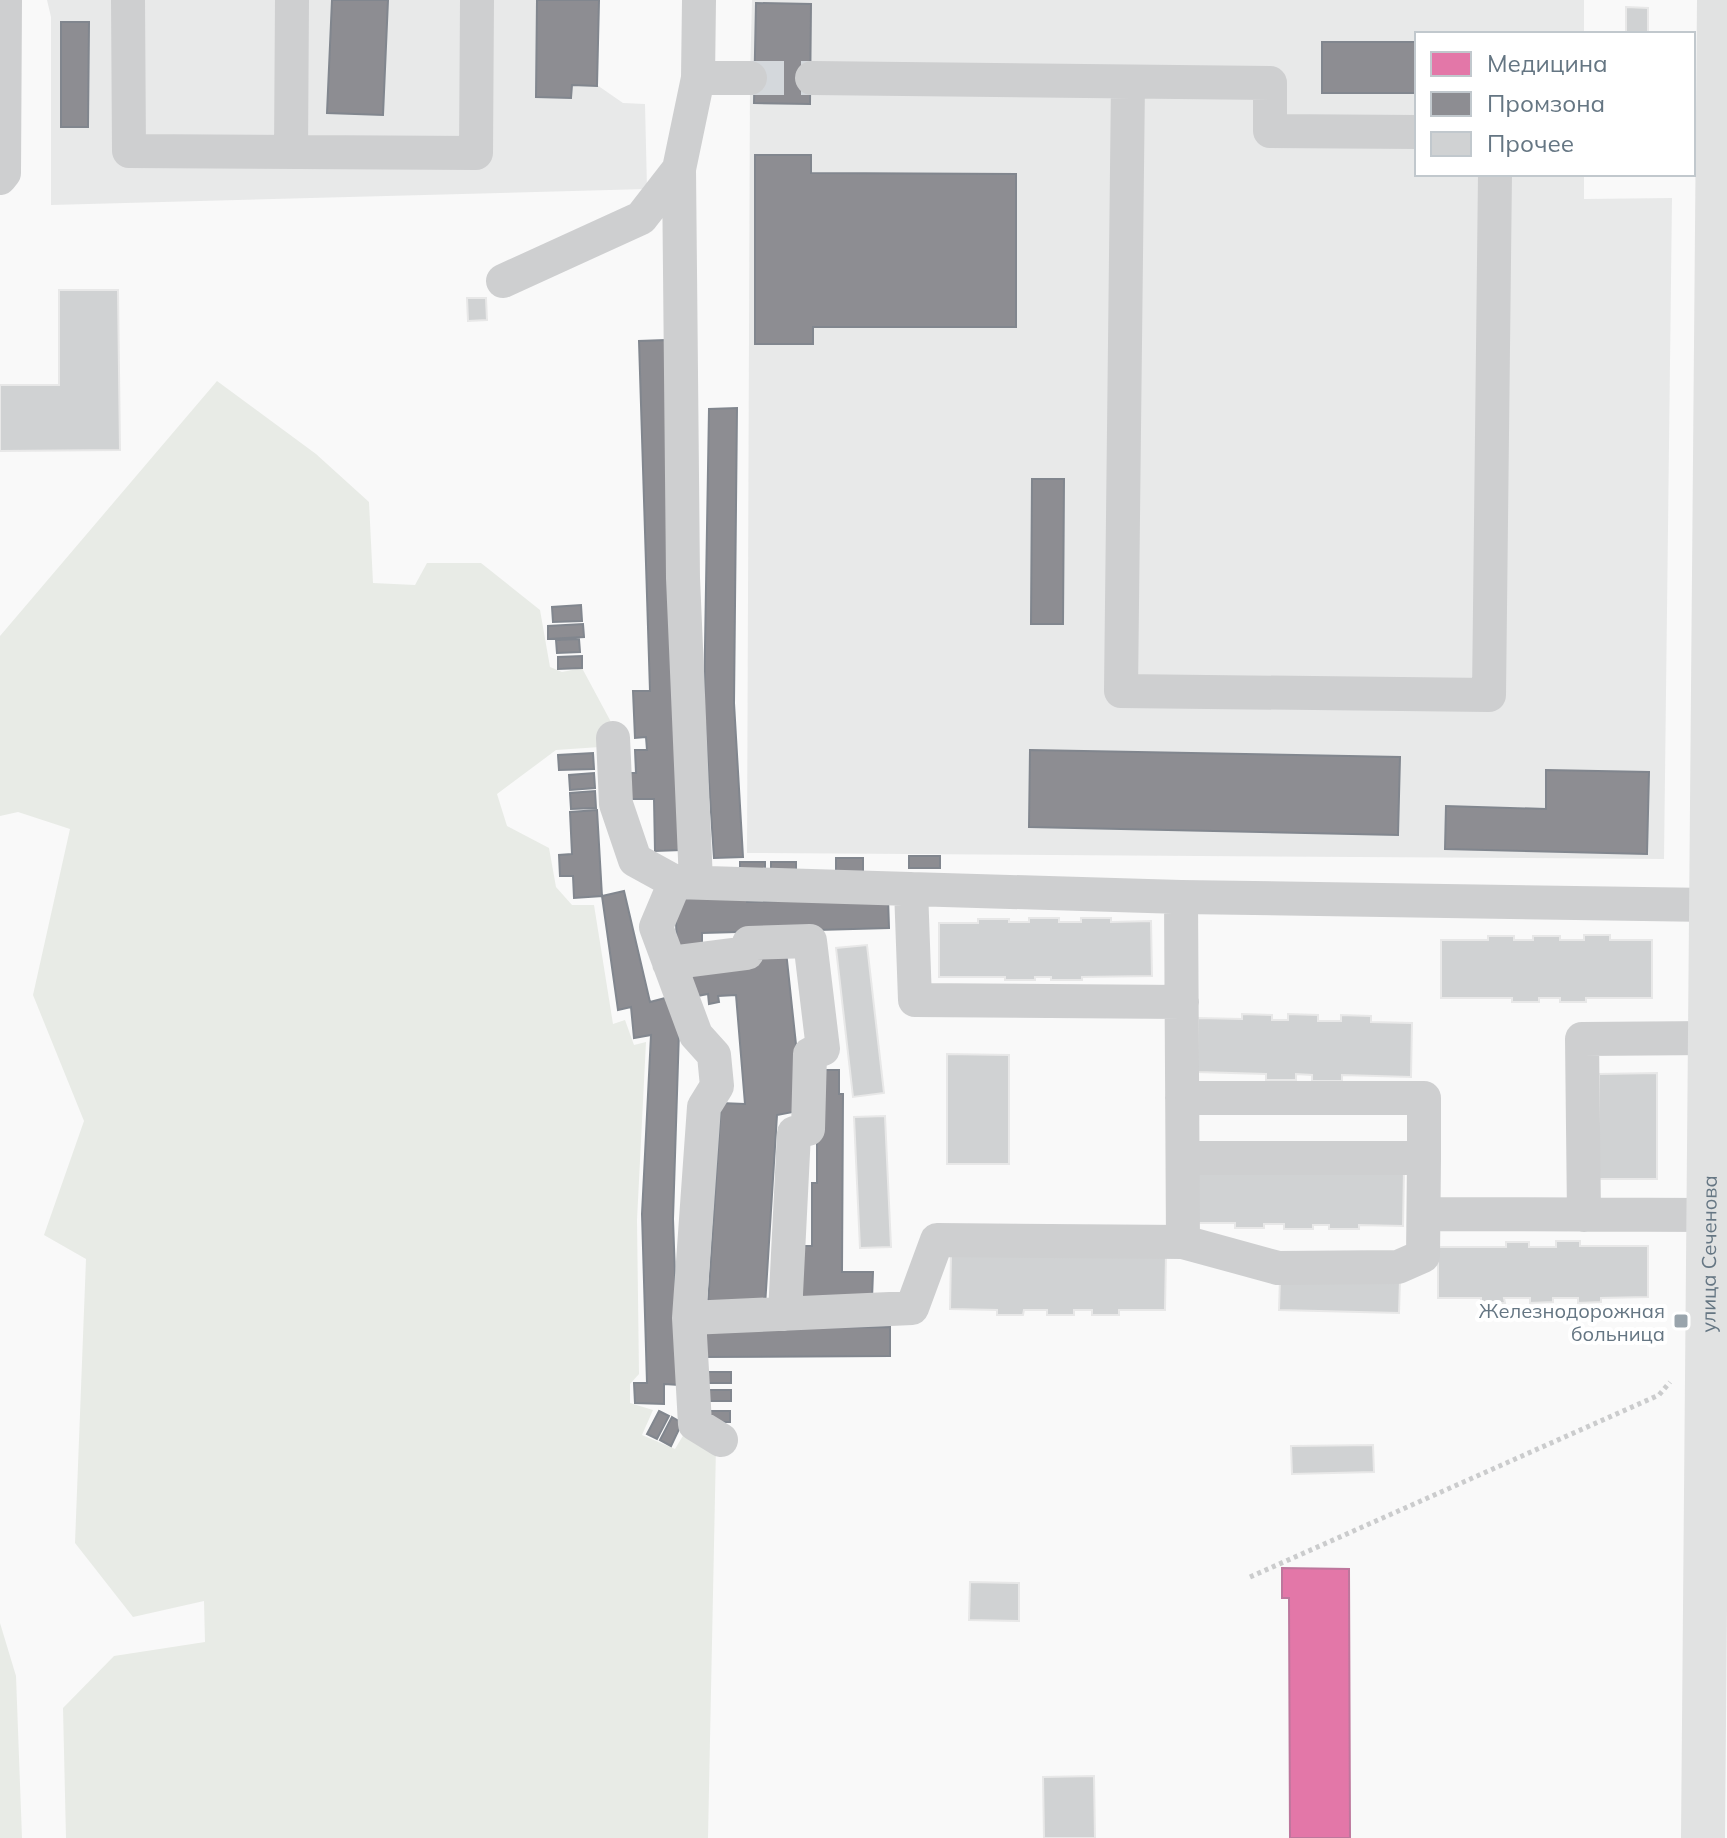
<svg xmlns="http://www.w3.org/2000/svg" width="1727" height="1838" viewBox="0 0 1727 1838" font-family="Mulish,sans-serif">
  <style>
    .built { fill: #e8e9e9 }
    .green { fill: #e8ebe6 }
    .health { fill: #e377a8; stroke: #bd779d; stroke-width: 2 }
    .industry { fill: #8d8d92; stroke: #81868e; stroke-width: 2 }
    .building { fill: #d0d2d3; stroke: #e8e8e8; stroke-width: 2 }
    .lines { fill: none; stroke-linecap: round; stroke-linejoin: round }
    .minor-tunnel { stroke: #d4d8dc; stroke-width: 34; stroke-dasharray: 34 17; stroke-linecap: butt }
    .path { stroke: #cbcccd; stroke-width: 5; stroke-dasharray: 4 4; stroke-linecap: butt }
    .minor { stroke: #cecfd0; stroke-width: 34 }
    .major { stroke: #e1e2e2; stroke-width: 44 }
    .poi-dot { fill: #99a4ac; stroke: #fff; stroke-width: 3 }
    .labels { text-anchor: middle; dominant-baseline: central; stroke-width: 8; stroke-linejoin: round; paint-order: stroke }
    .street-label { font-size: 20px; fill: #657683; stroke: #fff }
    .poi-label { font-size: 20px; fill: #657683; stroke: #fff; text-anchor: end }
  </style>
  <rect width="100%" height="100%" fill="#f9f9f9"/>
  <path class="built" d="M 47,0 L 599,0 L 597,85 L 623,103 L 645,104 L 647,189 L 51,205 L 51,17 Z
    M 752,0 L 1584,0 L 1584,34 L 1417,34 L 1417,174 L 1584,174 L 1584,199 L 1672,198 L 1664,859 L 747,853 L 750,78 Z"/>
  <path class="green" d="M 217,381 L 316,454 L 369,502 L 373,583 L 415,585 L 427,563 L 481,563 L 540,610 L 550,667 L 562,672 L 582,668 L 611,722 L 600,747 L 556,750 L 497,794 L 507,826 L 549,848 L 556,887 L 572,905 L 594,905 L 613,1024 L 625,1020 L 634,1045 L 646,1042 L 637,1220 L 639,1374 L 630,1384 L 630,1403 L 653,1410 L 642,1435 L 675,1449 L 687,1429 L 716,1447 L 708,1838 L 66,1838 L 63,1708 L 114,1656 L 205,1642 L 204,1601 L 133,1617 L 75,1543 L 86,1259 L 44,1235 L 84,1121 L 33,995 L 70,829 L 18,812 L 0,816 L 0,636 Z
    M 0,1623 L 16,1676 L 22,1838 L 0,1838 Z"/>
  <path class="health" d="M 1282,1568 L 1349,1569 L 1350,1838 L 1290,1838 L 1289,1598 L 1282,1598 Z"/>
  <path class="industry" d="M 332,0 L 388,0 L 383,115 L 327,113 Z
    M 537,0 L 599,0 L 597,86 L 572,85 L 571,98 L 536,97 Z
    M 756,3 L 811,4 L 810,104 L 754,103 Z
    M 61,22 L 89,22 L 88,127 L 61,127 Z
    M 1322,42 L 1417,42 L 1417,93 L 1322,93 Z
    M 755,155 L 811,155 L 811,173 L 1016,174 L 1016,327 L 813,327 L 813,344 L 755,344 Z
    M 665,340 L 681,850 L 655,851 L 654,799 L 628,799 L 627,773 L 636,773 L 635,750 L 647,750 L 646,737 L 635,738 L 633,691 L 650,691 L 639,341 Z
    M 737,408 L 734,703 L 743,857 L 714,858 L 704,706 L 709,409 Z
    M 1032,479 L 1064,479 L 1063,624 L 1031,624 Z
    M 581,605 L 582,621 L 553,622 L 552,607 Z
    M 583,624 L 584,637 L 548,639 L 548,626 Z
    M 579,639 L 580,652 L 557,653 L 556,640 Z
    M 582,656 L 582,668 L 558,669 L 558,657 Z
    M 1030,750 L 1400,757 L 1398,835 L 1029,827 Z
    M 593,753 L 594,769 L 559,770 L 558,755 Z
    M 1546,770 L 1649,772 L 1647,854 L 1445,849 L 1446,806 L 1546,809 Z
    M 594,773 L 595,788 L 570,790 L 569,775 Z
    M 595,791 L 596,808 L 571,809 L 570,793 Z
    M 597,810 L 602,896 L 574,898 L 573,876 L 560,876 L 559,855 L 572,854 L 570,812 Z
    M 909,856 L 940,856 L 940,868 L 909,868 Z
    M 836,858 L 863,858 L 863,875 L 836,876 Z
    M 740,862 L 765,862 L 765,873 L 740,873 Z
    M 771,862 L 796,862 L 796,874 L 771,874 Z
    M 624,891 L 650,1002 L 669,997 L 679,1031 L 673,1219 L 679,1385 L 664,1384 L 664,1404 L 635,1403 L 634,1383 L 647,1383 L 642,1214 L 651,1035 L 634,1038 L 631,1007 L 618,1010 L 602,896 Z
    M 747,896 L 747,902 L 888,898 L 889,928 L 702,933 L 702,946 L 677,947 L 675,897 Z
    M 786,951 L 803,1110 L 777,1115 L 765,1306 L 708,1304 L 721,1103 L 745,1104 L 736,995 L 718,996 L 719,1002 L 709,1004 L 708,994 L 692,997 L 689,973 Z
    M 817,1070 L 839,1070 L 839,1094 L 843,1094 L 842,1272 L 873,1272 L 872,1299 L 799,1298 L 799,1246 L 812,1246 L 812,1183 L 817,1183 Z
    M 890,1327 L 890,1356 L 699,1357 L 699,1328 Z
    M 706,1372 L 731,1372 L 731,1383 L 706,1383 Z
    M 706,1390 L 731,1390 L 731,1401 L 706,1401 Z
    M 659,1411 L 669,1416 L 657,1439 L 647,1434 Z
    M 705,1411 L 730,1411 L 730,1422 L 705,1422 Z
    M 672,1417 L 682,1423 L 671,1446 L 660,1440 Z"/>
  <path class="building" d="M 1626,7 L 1648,8 L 1648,34 L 1626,34 Z
    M 59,290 L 118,290 L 120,450 L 0,451 L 0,385 L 59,385 Z
    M 467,298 L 486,298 L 487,320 L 468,321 Z
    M 1029,918 L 1059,918 L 1059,922 L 1081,922 L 1081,918 L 1111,918 L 1111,922 L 1151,921 L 1152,976 L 1082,977 L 1082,980 L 1051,980 L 1051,977 L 1035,977 L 1035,980 L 1005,980 L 1005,977 L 939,977 L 939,923 L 978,923 L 978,919 L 1009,919 L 1009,922 L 1029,922 Z
    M 1584,935 L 1610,935 L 1610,940 L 1652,940 L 1652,998 L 1586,998 L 1586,1002 L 1560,1002 L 1560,998 L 1539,998 L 1539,1002 L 1512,1002 L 1512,998 L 1441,998 L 1441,940 L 1488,940 L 1488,936 L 1514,936 L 1514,940 L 1533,940 L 1533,936 L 1560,936 L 1560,940 L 1584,940 Z
    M 867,945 L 884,1093 L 853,1097 L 836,948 Z
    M 1242,1014 L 1272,1015 L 1272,1020 L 1288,1020 L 1288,1014 L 1318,1015 L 1318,1021 L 1341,1021 L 1341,1015 L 1371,1016 L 1371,1022 L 1412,1023 L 1411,1077 L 1342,1075 L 1342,1081 L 1312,1081 L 1312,1075 L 1296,1074 L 1296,1080 L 1266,1080 L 1266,1074 L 1197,1072 L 1198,1018 L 1242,1019 Z
    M 947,1054 L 1009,1055 L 1009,1164 L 947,1164 Z
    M 1657,1073 L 1657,1179 L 1599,1179 L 1599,1074 Z
    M 885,1116 L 891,1247 L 860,1248 L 854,1117 Z
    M 1192,1166 L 1404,1169 L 1403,1226 L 1359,1225 L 1359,1229 L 1329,1229 L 1329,1225 L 1313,1225 L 1313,1229 L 1284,1229 L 1284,1224 L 1264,1224 L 1264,1228 L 1235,1228 L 1235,1223 L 1191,1223 Z
    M 1556,1241 L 1580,1241 L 1580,1246 L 1648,1246 L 1648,1297 L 1601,1298 L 1601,1302 L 1578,1303 L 1578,1298 L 1553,1298 L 1553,1302 L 1530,1303 L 1530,1298 L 1504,1298 L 1505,1303 L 1481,1303 L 1481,1298 L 1438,1298 L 1438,1247 L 1506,1247 L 1506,1242 L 1529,1242 L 1529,1247 L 1556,1247 Z
    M 951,1253 L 1166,1254 L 1165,1310 L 1119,1310 L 1119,1315 L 1092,1315 L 1092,1310 L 1074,1310 L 1074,1315 L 1047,1315 L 1047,1310 L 1024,1310 L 1023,1315 L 997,1315 L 997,1310 L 950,1309 Z
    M 1280,1278 L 1400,1280 L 1399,1313 L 1279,1310 Z
    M 1373,1445 L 1374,1472 L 1292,1474 L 1291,1446 Z
    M 970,1582 L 1019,1583 L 1019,1621 L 969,1620 Z
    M 1094,1776 L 1095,1838 L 1044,1838 L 1043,1777 Z"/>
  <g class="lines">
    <path class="minor-tunnel" d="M 750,78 L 812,78"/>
    <path class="path" d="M 1250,1577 L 1659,1395 L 1670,1382"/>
    <path class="minor" d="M 128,0 L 129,151 L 476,153 L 477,0
      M 698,78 L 750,78
      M 812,78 L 1270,83 L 1270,131 L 1417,132
      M 1128,82 L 1121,691 L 1489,695 L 1495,174
      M 291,152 L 292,0
      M 0,178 L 4,173 L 5,0
      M 503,281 L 641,218 L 679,169
      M 613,738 L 616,804 L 635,860 L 675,882
      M 696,882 L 683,578 L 679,169 L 698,78 L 699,0
      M 911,889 L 915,1000 L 1182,1002
      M 1181,897 L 1183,1242
      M 669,963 L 747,953 L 749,943 L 810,941 L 823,1049 L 810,1054 L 808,1129 L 794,1133 L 785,1314
      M 1182,1098 L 1424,1098 L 1424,1158
      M 1183,1158 L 1424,1158 L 1423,1256 L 1398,1267 L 1278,1268 L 1183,1242 L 937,1240 L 912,1308 L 689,1318 L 704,1107 L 717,1086 L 714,1055 L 696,1035 L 656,927 L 675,882 L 1181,897 L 1711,905
      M 1424,1214 L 1708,1215
      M 1584,1215 L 1582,1039 L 1710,1038
      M 689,1318 L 695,1424 L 721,1440"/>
    <path class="major" id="s1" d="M 1703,1838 L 1719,0"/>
  </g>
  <rect class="poi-dot" x="1673" y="1313" width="16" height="16" rx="4"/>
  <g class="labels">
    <g class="street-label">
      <text stroke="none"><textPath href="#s1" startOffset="584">улица Сеченова</textPath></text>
    </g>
    <g class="poi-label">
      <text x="1665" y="1310">Железнодорожная<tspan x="1665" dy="23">больница</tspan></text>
    </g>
  </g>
  <rect x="1415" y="32" width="280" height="144" fill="#ffffff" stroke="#c1c8cd" stroke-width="2"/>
  <rect x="1431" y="52" width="40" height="24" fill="#e377a8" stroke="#c1c8cd" stroke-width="2"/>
  <text x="1487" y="72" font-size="24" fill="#657683">Медицина</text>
  <rect x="1431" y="92" width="40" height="24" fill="#8d8d92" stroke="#c1c8cd" stroke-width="2"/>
  <text x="1487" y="112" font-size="24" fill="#657683">Промзона</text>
  <rect x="1431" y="132" width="40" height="24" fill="#d0d2d3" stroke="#c1c8cd" stroke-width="2"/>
  <text x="1487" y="152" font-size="24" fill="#657683">Прочее</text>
</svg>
